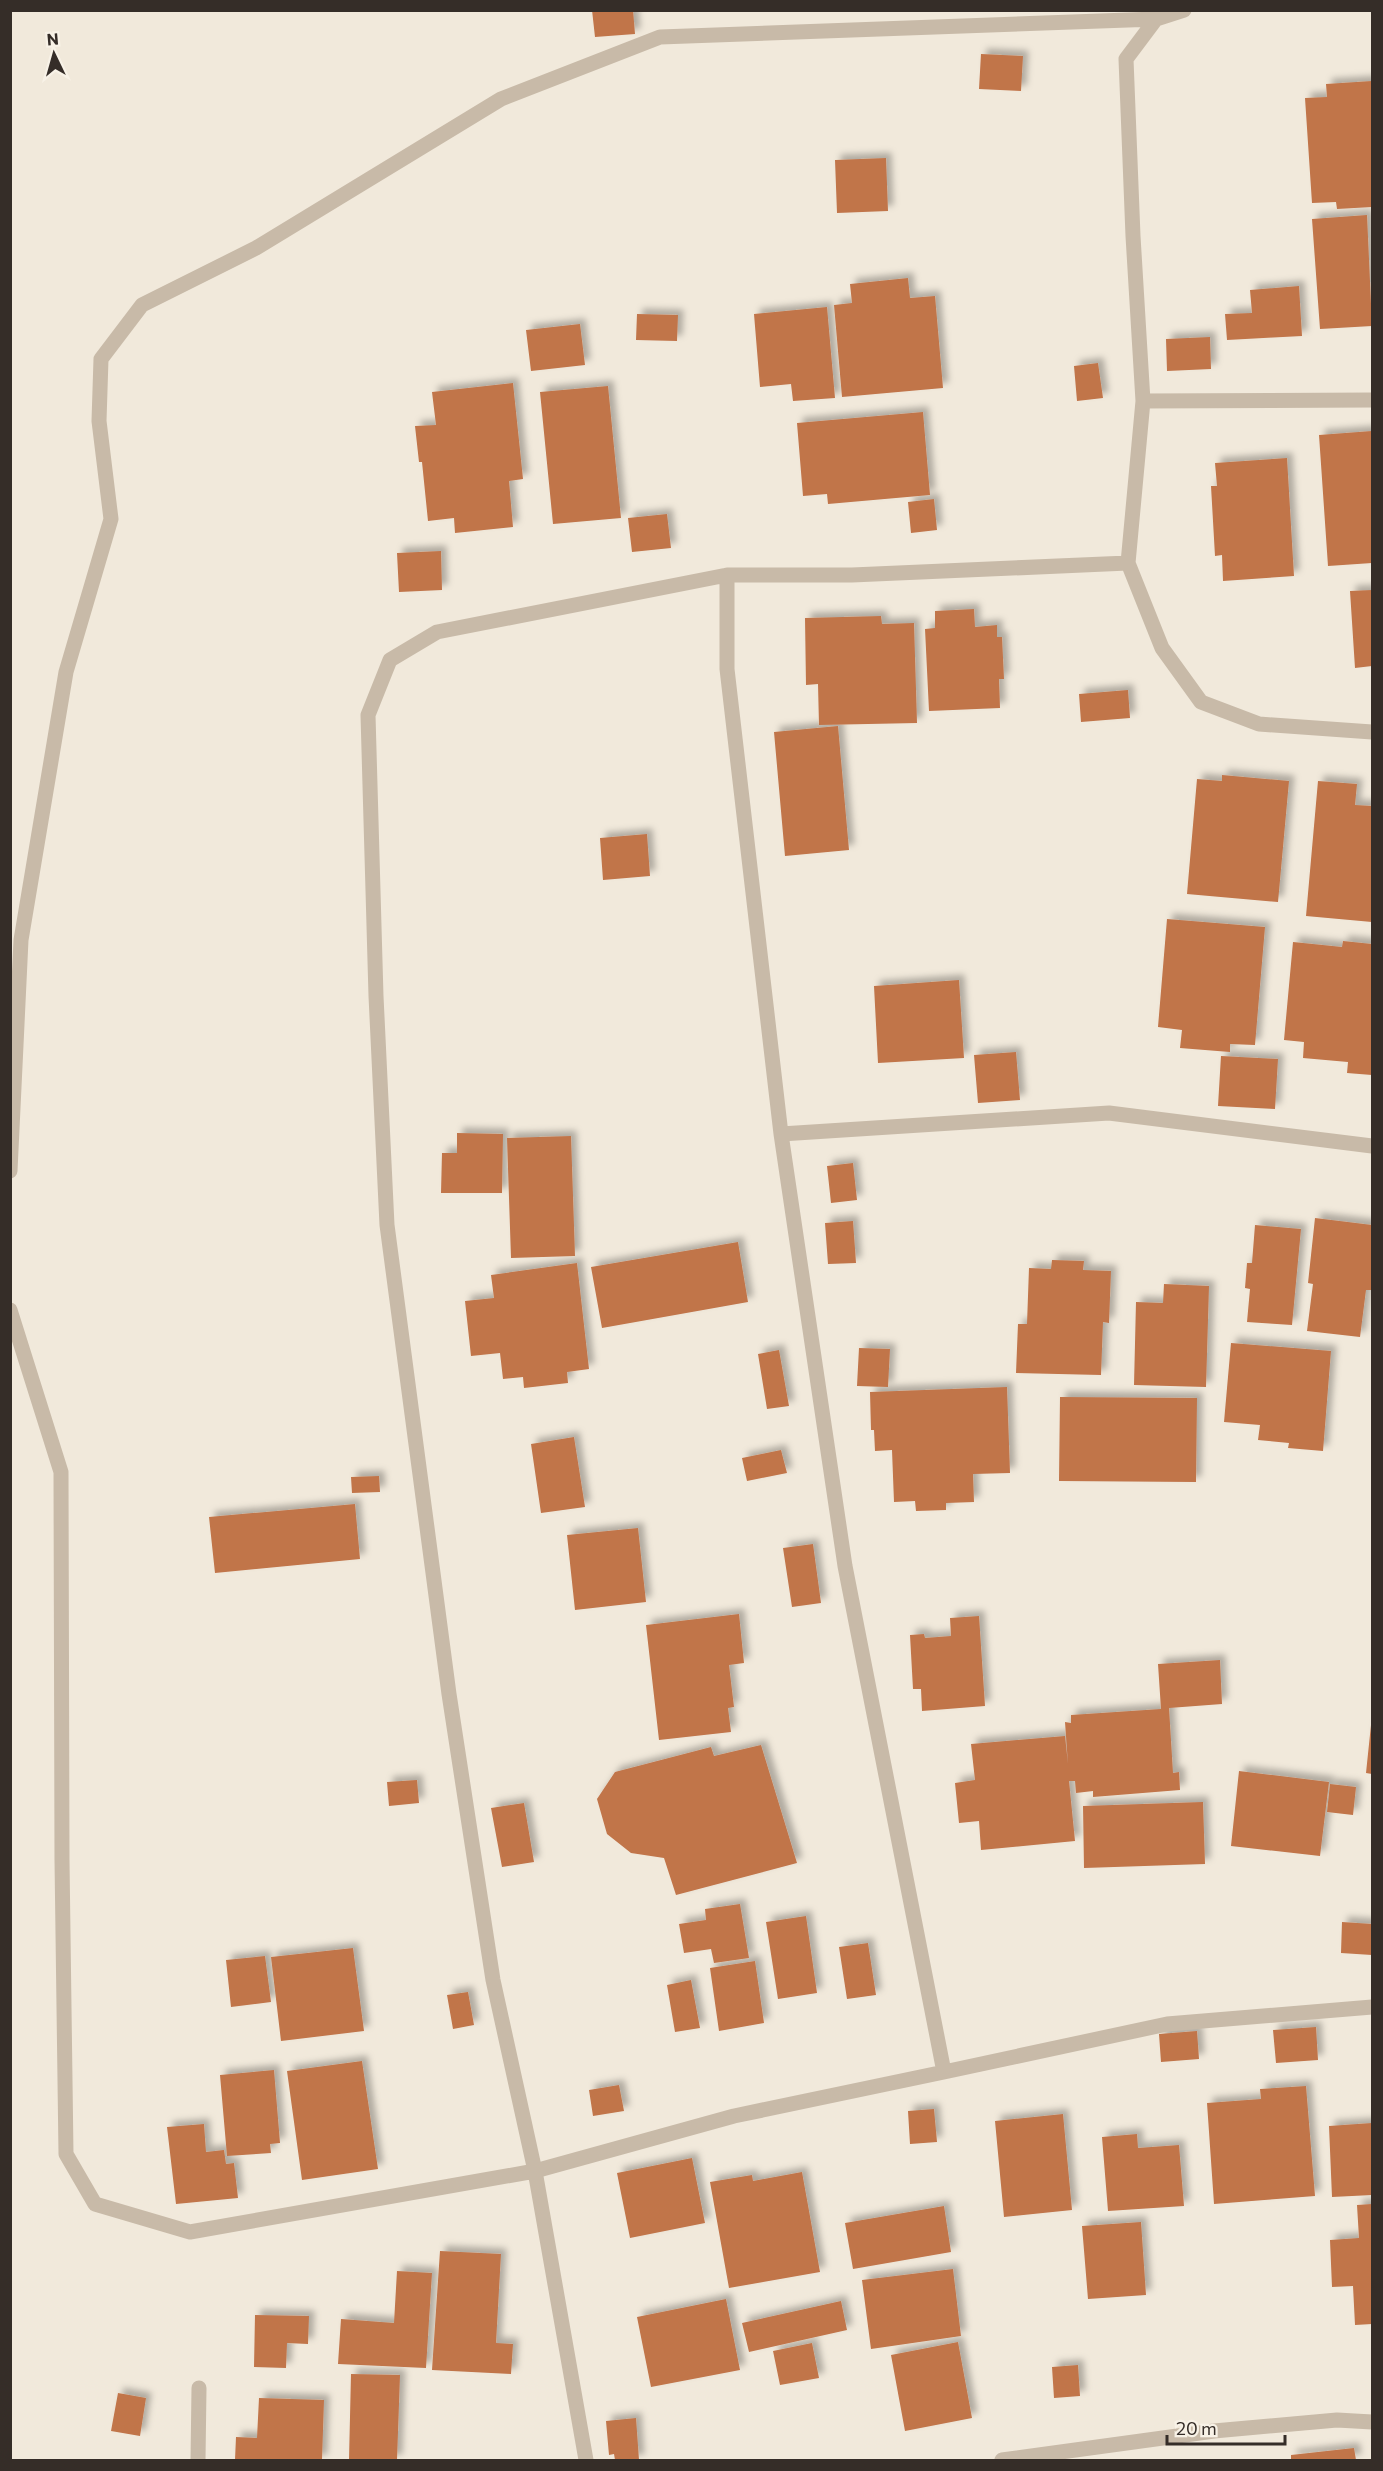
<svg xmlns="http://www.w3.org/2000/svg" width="1383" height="2471" viewBox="0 0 1383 2471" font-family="Commissioner,sans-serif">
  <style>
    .building { fill: #c17449; filter: url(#shadow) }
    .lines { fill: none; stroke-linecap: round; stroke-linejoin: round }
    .minor { stroke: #c8baa8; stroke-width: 15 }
  </style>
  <defs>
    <filter id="shadow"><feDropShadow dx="5.5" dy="-5.5" stdDeviation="3" flood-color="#0004"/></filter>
  </defs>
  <rect width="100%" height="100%" fill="#f1e9db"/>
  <path class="building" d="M 592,10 L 633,10 L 635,34 L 595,37 Z
    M 981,54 L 1023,56 L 1021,91 L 979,89 Z
    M 1372,81 L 1372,207 L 1337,209 L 1336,202 L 1312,203 L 1305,98 L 1327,97 L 1326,84 Z
    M 886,158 L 888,211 L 837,213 L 835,160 Z
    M 1367,215 L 1372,326 L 1320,329 L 1312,219 Z
    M 908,278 L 910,298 L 935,296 L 943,388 L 842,397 L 834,305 L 852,303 L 850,284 Z
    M 1299,286 L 1302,336 L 1227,340 L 1225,314 L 1252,313 L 1250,290 Z
    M 827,307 L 835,398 L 793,401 L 791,384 L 760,387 L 754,314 Z
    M 637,314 L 678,315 L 677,341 L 636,340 Z
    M 580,324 L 585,365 L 531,371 L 526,330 Z
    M 1210,337 L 1211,369 L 1167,371 L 1166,339 Z
    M 1098,363 L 1103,398 L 1077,401 L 1074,366 Z
    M 513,383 L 523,479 L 509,481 L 513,527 L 455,533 L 454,518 L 428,521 L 422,462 L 419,462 L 415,426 L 436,425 L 432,392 Z
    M 608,386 L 621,518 L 553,524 L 540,392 Z
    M 923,412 L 930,495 L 828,504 L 827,494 L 803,496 L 797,423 Z
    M 1372,431 L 1372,563 L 1328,566 L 1319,435 Z
    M 1287,458 L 1294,576 L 1223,581 L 1222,555 L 1215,556 L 1211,486 L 1217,486 L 1215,463 Z
    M 934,499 L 937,530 L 911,533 L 908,502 Z
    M 667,514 L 671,548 L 632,552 L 628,518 Z
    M 441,551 L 442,590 L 399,592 L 397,553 Z
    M 1372,590 L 1372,666 L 1355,668 L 1350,591 Z
    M 974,609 L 975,627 L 997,625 L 997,637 L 1002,637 L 1004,679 L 999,679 L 1000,708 L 929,711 L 925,629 L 935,628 L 935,611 Z
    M 881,616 L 882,624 L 914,623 L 917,723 L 819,725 L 818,684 L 806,685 L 805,618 Z
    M 1128,690 L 1130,718 L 1081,722 L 1079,694 Z
    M 838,726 L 849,850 L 785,856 L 774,732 Z
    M 1222,775 L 1289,781 L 1278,902 L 1187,894 L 1197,779 L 1222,781 Z
    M 1318,781 L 1357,784 L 1355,805 L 1372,806 L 1372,922 L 1306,916 Z
    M 647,834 L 650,876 L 603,880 L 600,838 Z
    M 1167,919 L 1265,927 L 1255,1045 L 1230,1044 L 1230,1052 L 1180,1048 L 1182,1030 L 1158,1027 Z
    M 1343,941 L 1372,944 L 1372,1075 L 1347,1073 L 1348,1062 L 1303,1058 L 1304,1042 L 1284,1040 L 1293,942 L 1342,947 Z
    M 959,980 L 964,1058 L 878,1063 L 874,986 Z
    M 1016,1052 L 1020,1100 L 978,1103 L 974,1055 Z
    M 1221,1056 L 1278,1059 L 1275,1109 L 1218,1106 Z
    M 457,1133 L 503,1134 L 502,1193 L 441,1193 L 442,1153 L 457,1153 Z
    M 571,1136 L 575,1256 L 511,1258 L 507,1138 Z
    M 853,1163 L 857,1200 L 831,1203 L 827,1166 Z
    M 1315,1218 L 1372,1225 L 1372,1290 L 1366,1290 L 1360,1337 L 1307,1331 L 1313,1284 L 1308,1283 Z
    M 853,1221 L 856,1263 L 828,1264 L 825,1223 Z
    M 1255,1225 L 1301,1229 L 1292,1325 L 1247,1322 L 1250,1289 L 1245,1288 L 1247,1263 L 1252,1263 Z
    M 738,1242 L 748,1302 L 602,1328 L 591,1267 Z
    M 1052,1260 L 1084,1261 L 1083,1270 L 1111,1271 L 1109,1323 L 1103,1322 L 1101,1375 L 1016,1373 L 1018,1324 L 1027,1324 L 1029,1268 L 1051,1269 Z
    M 577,1263 L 589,1369 L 567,1372 L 568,1383 L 524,1388 L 523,1377 L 503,1379 L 500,1353 L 471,1356 L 465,1301 L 494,1298 L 491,1275 Z
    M 1164,1284 L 1209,1286 L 1206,1387 L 1134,1385 L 1136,1302 L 1163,1303 Z
    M 1231,1343 L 1331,1351 L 1323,1451 L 1288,1448 L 1289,1443 L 1258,1440 L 1260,1425 L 1224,1422 Z
    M 859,1348 L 890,1349 L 888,1387 L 857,1386 Z
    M 779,1350 L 789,1406 L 767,1409 L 758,1354 Z
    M 1007,1387 L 1010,1473 L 973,1474 L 974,1502 L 946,1503 L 946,1510 L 916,1511 L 915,1501 L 894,1502 L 892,1450 L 875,1451 L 874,1430 L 871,1430 L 870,1392 Z
    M 1060,1397 L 1197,1398 L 1196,1482 L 1059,1481 Z
    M 574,1437 L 585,1507 L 541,1513 L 531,1444 Z
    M 781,1450 L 787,1473 L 747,1481 L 742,1458 Z
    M 379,1476 L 380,1492 L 352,1493 L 351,1477 Z
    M 355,1504 L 360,1559 L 215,1573 L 209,1517 Z
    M 638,1528 L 646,1602 L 575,1610 L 567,1535 Z
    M 813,1544 L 821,1603 L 792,1607 L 783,1548 Z
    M 739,1614 L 744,1663 L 729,1665 L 734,1707 L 728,1708 L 731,1732 L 659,1740 L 646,1625 Z
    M 979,1616 L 985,1706 L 922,1711 L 921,1689 L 913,1689 L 910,1635 L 924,1634 L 925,1638 L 951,1636 L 950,1618 Z
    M 1220,1660 L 1222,1704 L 1169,1708 L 1173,1773 L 1179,1772 L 1180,1790 L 1093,1797 L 1093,1791 L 1076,1793 L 1075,1781 L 1069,1781 L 1075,1841 L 981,1850 L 979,1821 L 959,1823 L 955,1783 L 975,1780 L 971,1744 L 1065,1736 L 1068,1764 L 1065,1722 L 1071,1723 L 1071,1715 L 1161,1709 L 1158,1664 Z
    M 1371,1725 L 1372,1725 L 1372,1774 L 1366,1773 Z
    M 761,1745 L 797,1863 L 676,1895 L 664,1858 L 631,1853 L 607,1834 L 597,1799 L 615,1772 L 711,1747 L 714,1756 Z
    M 1239,1771 L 1329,1782 L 1320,1856 L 1231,1846 Z
    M 417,1780 L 419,1803 L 389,1806 L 387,1782 Z
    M 1330,1784 L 1356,1787 L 1353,1815 L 1327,1812 Z
    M 1203,1802 L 1205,1864 L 1084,1868 L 1083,1806 Z
    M 524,1803 L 534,1862 L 502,1867 L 491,1808 Z
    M 740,1904 L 749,1958 L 714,1963 L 711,1949 L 684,1953 L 679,1924 L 706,1920 L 705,1909 Z
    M 806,1916 L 817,1993 L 778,1999 L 766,1922 Z
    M 1342,1922 L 1372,1924 L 1372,1955 L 1341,1953 Z
    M 868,1943 L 876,1995 L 847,1999 L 839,1947 Z
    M 353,1948 L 364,2031 L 281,2041 L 271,1957 Z
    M 265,1956 L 271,2002 L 231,2007 L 226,1960 Z
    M 755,1961 L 764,2023 L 719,2031 L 710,1968 Z
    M 691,1980 L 700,2028 L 675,2032 L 667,1985 Z
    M 468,1992 L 474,2025 L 453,2029 L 447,1995 Z
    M 1316,2027 L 1318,2060 L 1276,2063 L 1273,2030 Z
    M 1197,2031 L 1199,2059 L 1161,2062 L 1159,2034 Z
    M 362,2061 L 378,2169 L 302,2180 L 287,2071 Z
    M 274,2070 L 280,2143 L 270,2144 L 271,2153 L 227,2156 L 220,2075 Z
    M 619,2085 L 624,2111 L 593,2116 L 589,2090 Z
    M 1306,2086 L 1315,2196 L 1214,2204 L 1207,2103 L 1261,2099 L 1260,2089 Z
    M 934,2109 L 937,2142 L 910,2144 L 908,2111 Z
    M 1063,2114 L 1072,2210 L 1004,2217 L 995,2121 Z
    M 1372,2123 L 1372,2195 L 1332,2197 L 1329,2126 Z
    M 204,2124 L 206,2152 L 224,2150 L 226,2164 L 234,2163 L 238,2198 L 176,2204 L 167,2127 Z
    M 1137,2134 L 1138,2148 L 1179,2145 L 1184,2206 L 1108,2211 L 1102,2137 Z
    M 692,2158 L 705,2223 L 630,2238 L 617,2173 Z
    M 802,2172 L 820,2272 L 729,2288 L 710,2182 L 752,2175 L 753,2181 Z
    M 1372,2204 L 1372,2324 L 1355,2325 L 1353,2286 L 1332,2287 L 1330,2240 L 1359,2238 L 1357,2205 Z
    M 944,2206 L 951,2252 L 853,2269 L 845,2223 Z
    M 1141,2222 L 1146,2295 L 1088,2299 L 1082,2226 Z
    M 440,2251 L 501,2254 L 496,2343 L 513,2344 L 511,2374 L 432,2370 Z
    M 953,2269 L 961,2336 L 871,2349 L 862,2280 Z
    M 397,2271 L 432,2273 L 426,2368 L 338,2364 L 341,2319 L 394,2323 Z
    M 726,2299 L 740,2370 L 651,2387 L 637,2317 Z
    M 841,2301 L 847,2330 L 749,2352 L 742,2323 Z
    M 255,2315 L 309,2316 L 308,2344 L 287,2343 L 286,2368 L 254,2367 Z
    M 958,2342 L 972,2418 L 905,2431 L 891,2355 Z
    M 812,2343 L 819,2378 L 780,2385 L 773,2351 Z
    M 1078,2365 L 1080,2396 L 1054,2398 L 1052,2367 Z
    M 351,2374 L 400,2375 L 397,2460 L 349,2460 Z
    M 118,2393 L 146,2398 L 140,2436 L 111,2431 Z
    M 259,2398 L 324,2400 L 322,2460 L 235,2460 L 236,2437 L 257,2438 Z
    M 636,2418 L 639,2460 L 615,2460 L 614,2454 L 609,2455 L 606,2421 Z
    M 1354,2448 L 1356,2460 L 1291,2460 L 1291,2455 Z"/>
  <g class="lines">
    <path class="minor" d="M 1184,10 L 1156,19 L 1126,59 L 1133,236 L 1143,401 L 1128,563 L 1162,648 L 1201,702 L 1259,724 L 1372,732
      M 1143,401 L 1372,400
      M 1128,563 L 852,575 L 727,575 L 727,669 L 781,1134 L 845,1566 L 944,2072 L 1167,2024 L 1372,2007
      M 781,1134 L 1109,1113 L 1372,1146
      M 10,1171 L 21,940 L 66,672 L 111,519 L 99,421 L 101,359 L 142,305 L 256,248 L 501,99 L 660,37 L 1156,19
      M 10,1310 L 61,1472 L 62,1860 L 66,2154 L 95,2204 L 190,2232 L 535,2171 L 734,2116 L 944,2072
      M 198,2460 L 199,2388
      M 586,2460 L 535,2171 L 493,1980 L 449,1694 L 387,1225 L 376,996 L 368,715 L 390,660 L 437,632 L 727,575
      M 1002,2460 L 1214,2431 L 1337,2420 L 1372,2422"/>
  </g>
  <rect width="1383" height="2471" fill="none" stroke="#352d28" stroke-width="24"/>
  <g transform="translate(54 54) rotate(355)" stroke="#f8f2e7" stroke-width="4.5" paint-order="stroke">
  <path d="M0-4.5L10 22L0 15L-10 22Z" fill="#352d28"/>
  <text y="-9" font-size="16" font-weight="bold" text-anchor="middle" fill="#352d28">N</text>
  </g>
  <path d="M1167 2435v9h118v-9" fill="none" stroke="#352d28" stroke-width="3"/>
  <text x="1176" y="2435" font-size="18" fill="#352d28" stroke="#f8f2e7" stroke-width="4.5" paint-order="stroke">20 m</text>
</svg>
